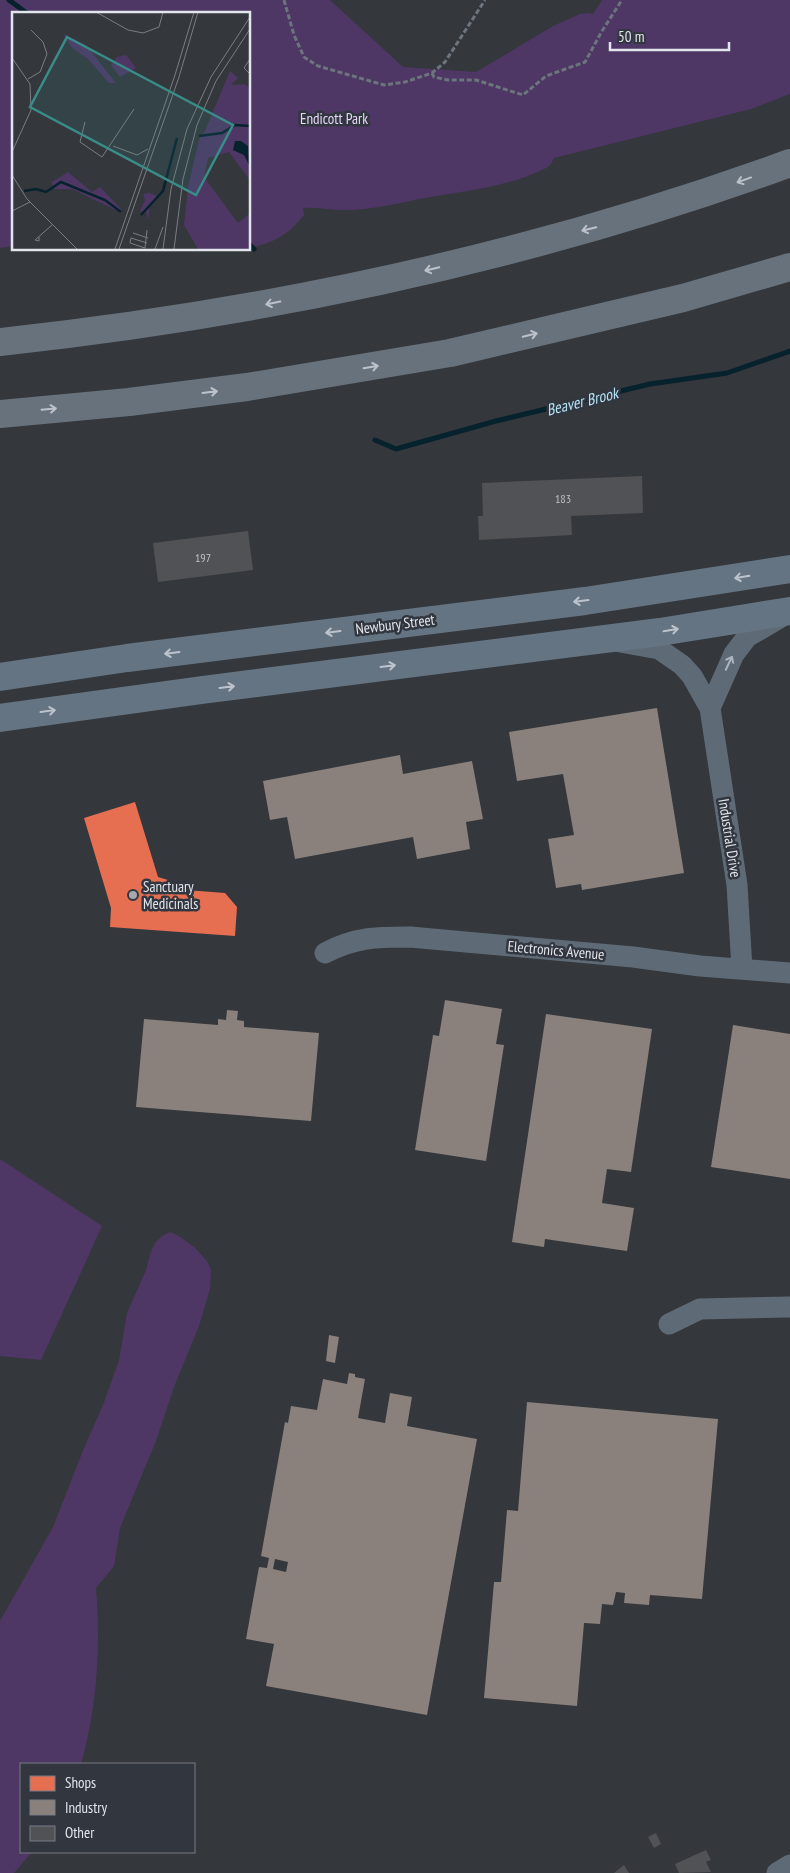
<svg xmlns="http://www.w3.org/2000/svg" width="790" height="1873" viewBox="0 0 790 1873" font-family="'PT Sans Narrow',sans-serif">
  <style>
    .green { fill: #4e3765 }
    .shops { fill: #e76f51 }
    .industry { fill: #8a817c; fill-rule: evenodd }
    .lines { fill: none; stroke-linecap: round; stroke-linejoin: round }
    .stream { stroke: #05222d; stroke-width: 5 }
    .building { fill: #515256 }
    .path { stroke: #6c757d; stroke-width: 3; stroke-dasharray: 5 2.5; stroke-linecap: butt }
    .minor { stroke: #5e6b77; stroke-width: 21 }
    .major { stroke: #657482; stroke-width: 28 }
    .highway { stroke: #67727c; stroke-width: 28 }
    .oneway { stroke: #bdc2ca }
    .oneway2 { stroke: #bcc3cc }
    .oneway3 { stroke: #adb4bd }
    .poi-dot { fill: #a5a8ae; stroke: #31363f; stroke-width: 2 }
    .labels { text-anchor: middle; dominant-baseline: central; stroke-width: 5; stroke-linejoin: round; paint-order: stroke }
    .number-label { font-size: 12px; fill: #bec0c6 }
    .park-label { font-size: 15px; fill: #e7d5fc; stroke: #31363f }
    .street-label { font-size: 15px; fill: #e2e5eb; stroke: #31363f }
    .poi-label { font-size: 15px; fill: #e2e5eb; stroke: #31363f; text-anchor: start }
    .water-label { font-size: 16px; font-style: italic; fill: #b3e3f5; stroke: #31363f }
    .inset-river { fill: none; stroke: #05222d; stroke-width: 2.5 }
    .inset-road { fill: none; stroke: #7a7d82; stroke-width: 1 }
    .view { fill: #398c87; fill-opacity: 0.15; stroke: #398c87; stroke-width: 2.5 }
    .inset-edge { fill: none; stroke: #e2e5eb; stroke-width: 2.5 }
  </style>
  <rect width="100%" height="100%" fill="#34373c"/>
  <path class="green" d="M 0,0 L 330,0 L 403,67 L 476,72 L 553,26 L 580,14 L 589,13 L 593,14 L 602,0 L 790,0 L 790,94 L 751,109 L 554,158 C 552,163 549,167 544,169 C 508,187 464,191 425,198 C 398,203 369,211 341,210 C 328,210 316,207 303,208 L 304,215 C 288,235 274,243 249,248 L 249,14 L 14,14 L 14,246 L 0,248 Z
    M 0,1159 L 102,1226 L 41,1360 L 0,1356 Z
    M 170,1232 L 179,1236 L 194,1247 L 207,1261 L 211,1270 L 210,1289 L 199,1326 L 174,1387 L 156,1441 L 120,1528 L 114,1566 L 96,1588 C 101,1646 97,1708 81,1764 L 21,1764 L 21,1852 L 32,1852 L 14,1873 L 0,1873 L 0,1621 L 53,1527 L 84,1448 L 103,1405 L 119,1360 L 127,1313 L 146,1270 L 151,1251 L 155,1243 L 162,1236 Z"/>
  <path class="shops" d="M 135,802 L 158,877 L 168,880 L 173,889 L 225,893 L 237,907 L 235,936 L 110,927 L 111,908 L 84,818 Z"/>
  <path class="industry" d="M 657,708 L 684,873 L 582,890 L 581,884 L 556,888 L 548,839 L 574,835 L 563,774 L 517,781 L 509,732 Z
    M 400,755 L 403,774 L 472,761 L 483,819 L 466,822 L 470,849 L 417,859 L 413,837 L 295,859 L 287,817 L 270,820 L 263,781 Z
    M 445,1000 L 502,1009 L 496,1044 L 504,1045 L 486,1161 L 415,1150 L 433,1035 L 439,1036 Z
    M 227,1010 L 238,1011 L 237,1020 L 244,1021 L 244,1027 L 319,1033 L 311,1121 L 136,1107 L 144,1019 L 218,1025 L 218,1019 L 226,1020 Z
    M 546,1014 L 652,1029 L 631,1172 L 607,1169 L 602,1203 L 634,1208 L 627,1251 L 545,1239 L 544,1247 L 512,1242 Z
    M 733,1025 L 790,1034 L 790,1179 L 711,1167 Z
    M 329,1335 L 339,1337 L 335,1363 L 326,1361 Z
    M 349,1373 L 355,1374 L 355,1377 L 365,1379 L 358,1418 L 385,1423 L 390,1393 L 412,1397 L 407,1426 L 477,1439 L 427,1715 L 266,1686 L 274,1644 L 246,1639 L 259,1567 L 267,1568 L 269,1558 L 261,1556 L 285,1422 L 288,1423 L 291,1406 L 317,1410 L 323,1379 L 347,1384 ZM 275,1559 L 288,1562 L 286,1572 L 273,1569 Z
    M 527,1402 L 718,1419 L 702,1599 L 650,1595 L 649,1605 L 624,1603 L 625,1593 L 616,1592 L 613,1605 L 602,1604 L 600,1624 L 584,1623 L 577,1706 L 484,1698 L 494,1582 L 501,1582 L 507,1510 L 518,1511 Z"/>
  <g class="lines">
    <path class="stream" d="M 9,0 L 28,14
      M 249,244 L 254,249
      M 375,440 L 396,449 L 496,421 L 650,384 L 727,373 L 790,351"/>
  </g>
  <path class="building" d="M 642,476 L 643,513 L 571,516 L 572,535 L 479,540 L 478,516 L 483,516 L 482,483 Z
    M 248,531 L 253,570 L 158,582 L 153,543 Z
    M 656,1833 L 661,1844 L 654,1848 L 648,1837 Z
    M 706,1850 L 711,1860 L 706,1862 L 711,1872 L 679,1873 L 675,1864 Z
    M 624,1865 L 629,1873 L 614,1873 Z"/>
  <g class="lines">
    <path class="path" d="M 284,0 L 294,35 L 304,57 L 318,66 L 384,85 L 405,82 L 432,73 L 445,62 L 485,0
      M 432,73 L 434,77 L 448,80 L 476,80 L 523,95 L 546,76 L 585,62 L 602,31 L 622,0"/>
    <path class="minor" d="M 620,642 L 659,649 L 682,665 L 692,676 L 710,708 L 737,885 L 742,969
      M 710,708 L 734,654 L 747,637 L 783,616
      M 325,953 C 355,937 377,937 410,937 L 633,957 L 700,966 L 790,973
      M 669,1324 L 700,1309 L 790,1307
      M 777,1873 L 790,1865"/>
    <path class="major" d="M 0,677 L 127,658 L 585,601 L 790,569
      M 0,718 L 202,690 L 660,632 L 790,611"/>
    <path class="highway" d="M 0,342 C 269,313 535,256 790,163
      M 0,414 L 129,402 L 247,387 L 450,353 L 683,298 L 790,267"/>
  </g>
  <defs><path id="oneway-shaft" d="M-6 0H5M1.5-3L5.5 0L1.5 3" fill="none" stroke-width="1.6" stroke-linecap="round" stroke-linejoin="round" transform="scale(1.25)"/></defs>
  <g class="oneway">
    <use href="#oneway-shaft" transform="translate(744 180) rotate(160)"/>
    <use href="#oneway-shaft" transform="translate(589 229) rotate(166)"/>
    <use href="#oneway-shaft" transform="translate(432 269) rotate(166)"/>
    <use href="#oneway-shaft" transform="translate(273 303) rotate(169)"/>
    <use href="#oneway-shaft" transform="translate(530 335) rotate(-13)"/>
    <use href="#oneway-shaft" transform="translate(371 367) rotate(-9)"/>
    <use href="#oneway-shaft" transform="translate(210 392) rotate(-7)"/>
    <use href="#oneway-shaft" transform="translate(49 409) rotate(-5)"/>
  </g>
  <g class="oneway2">
    <use href="#oneway-shaft" transform="translate(742 577) rotate(171)"/>
    <use href="#oneway-shaft" transform="translate(581 601) rotate(173)"/>
    <use href="#oneway-shaft" transform="translate(671 630) rotate(-9)"/>
    <use href="#oneway-shaft" transform="translate(333 632) rotate(173)"/>
    <use href="#oneway-shaft" transform="translate(172 653) rotate(173)"/>
    <use href="#oneway-shaft" transform="translate(388 666) rotate(-7)"/>
    <use href="#oneway-shaft" transform="translate(227 687) rotate(-7)"/>
    <use href="#oneway-shaft" transform="translate(48 711) rotate(-8)"/>
  </g>
  <use class="oneway3" href="#oneway-shaft" transform="translate(729 663) rotate(-65)"/>
  <circle class="poi-dot" cx="133" cy="895" r="5"/>
  <g class="labels">
    <g class="number-label">
      <text x="563" y="498">183</text>
      <text x="203" y="557">197</text>
    </g>
    <g class="park-label">
      <text x="334" y="118">Endicott Park</text>
    </g>
    <g class="street-label">
      <text transform="translate(395 624) rotate(-7)">Newbury Street</text>
      <text transform="translate(730 838) rotate(81)">Industrial Drive</text>
      <text transform="translate(556 950) rotate(5)">Electronics Avenue</text>
    </g>
    <g class="poi-label">
      <text x="143" y="886">Sanctuary<tspan x="143" dy="17">Medicinals</tspan></text>
    </g>
    <g class="water-label">
      <text transform="translate(582 401) rotate(-14)">Beaver Brook</text>
    </g>
  </g>
  <g transform="translate(12 12)">
    <rect width="238" height="238" fill="#34373c"/>
    <path d="M 51,22 L 74,33 L 104,71 L 97,71 L 76,47 L 60,36 ZM 114,43 L 124,56 L 108,65 L 99,53 L 105,45 ZM 218,59 L 226,66 L 219,73 L 232,72 L 237,75 L 237,167 L 217,140 L 196,146 L 192,165 L 226,211 L 237,202 L 237,237 L 186,237 L 172,213 L 176,175 L 188,124 L 192,121 ZM 56,160 L 80,180 L 88,175 L 109,197 L 110,201 L 60,177 L 41,177 L 40,170 ZM 137,181 L 145,184 L 137,195 L 137,208 L 134,199 L 128,199 L 133,188 L 131,182 Z" fill="#4e3765"/>
    <path d="M 223,129 L 229,129 L 236,134 L 237,153 L 232,143 L 221,138 Z" fill="#05222d"/>
    <path class="inset-river" d="M 187,124 L 210,121 L 223,113 L 238,114M 12,179 L 24,177 L 34,180 L 49,170 L 93,188 L 109,200M 129,203 L 151,179 L 165,126"/>
    <path class="inset-road" d="M 84,0 L 116,18 L 131,21 L 147,15 L 151,0M 0,46 L 18,72 L 19,98 L 0,140M 238,47 L 232,56 L 238,62M 16,67 L 28,60 L 35,42 L 31,30 L 19,18M 73,110 L 68,130 L 90,145 L 122,97M 101,134 L 125,143 L 136,137M 0,163 L 15,187 L 65,237M 0,199 L 18,190M 121,221 L 136,226M 27,225 L 27,229 L 23,228 L 40,213M 119,226 L 118,231 L 133,236 L 135,218M 119,226 L 135,231M 103,237 L 163,63 L 182,0M 107,237 L 167,65 L 186,0M 143,237 L 151,215M 151,237 L 159,177 L 175,117 L 199,65 L 238,5M 162,237 L 171,167 L 185,113 L 204,69 L 238,17"/>
    <path class="view" d="M 55,25 L 221,113 L 184,183 L 18,95 Z"/>
    <rect width="238" height="238" class="inset-edge"/>
  </g>
  <rect x="20" y="1763" width="175" height="90" fill="#31363f" stroke="#787c84"/>
  <rect x="30" y="1776" width="25" height="15" fill="#e76f51" stroke="#787c84"/>
  <text x="65" y="1788" font-size="15" fill="#e2e5eb">Shops</text>
  <rect x="30" y="1800" width="25" height="15" fill="#8a817c" stroke="#787c84"/>
  <text x="65" y="1813" font-size="15" fill="#e2e5eb">Industry</text>
  <rect x="30" y="1826" width="25" height="15" fill="#515256" stroke="#787c84"/>
  <text x="65" y="1838" font-size="15" fill="#e2e5eb">Other</text>
  <path d="M610 42v8h119v-8" fill="none" stroke="#e2e5eb" stroke-width="2.5"/>
  <text x="618" y="42" font-size="15" fill="#e2e5eb" stroke="#31363f" stroke-width="4" paint-order="stroke">50 m</text>
</svg>
